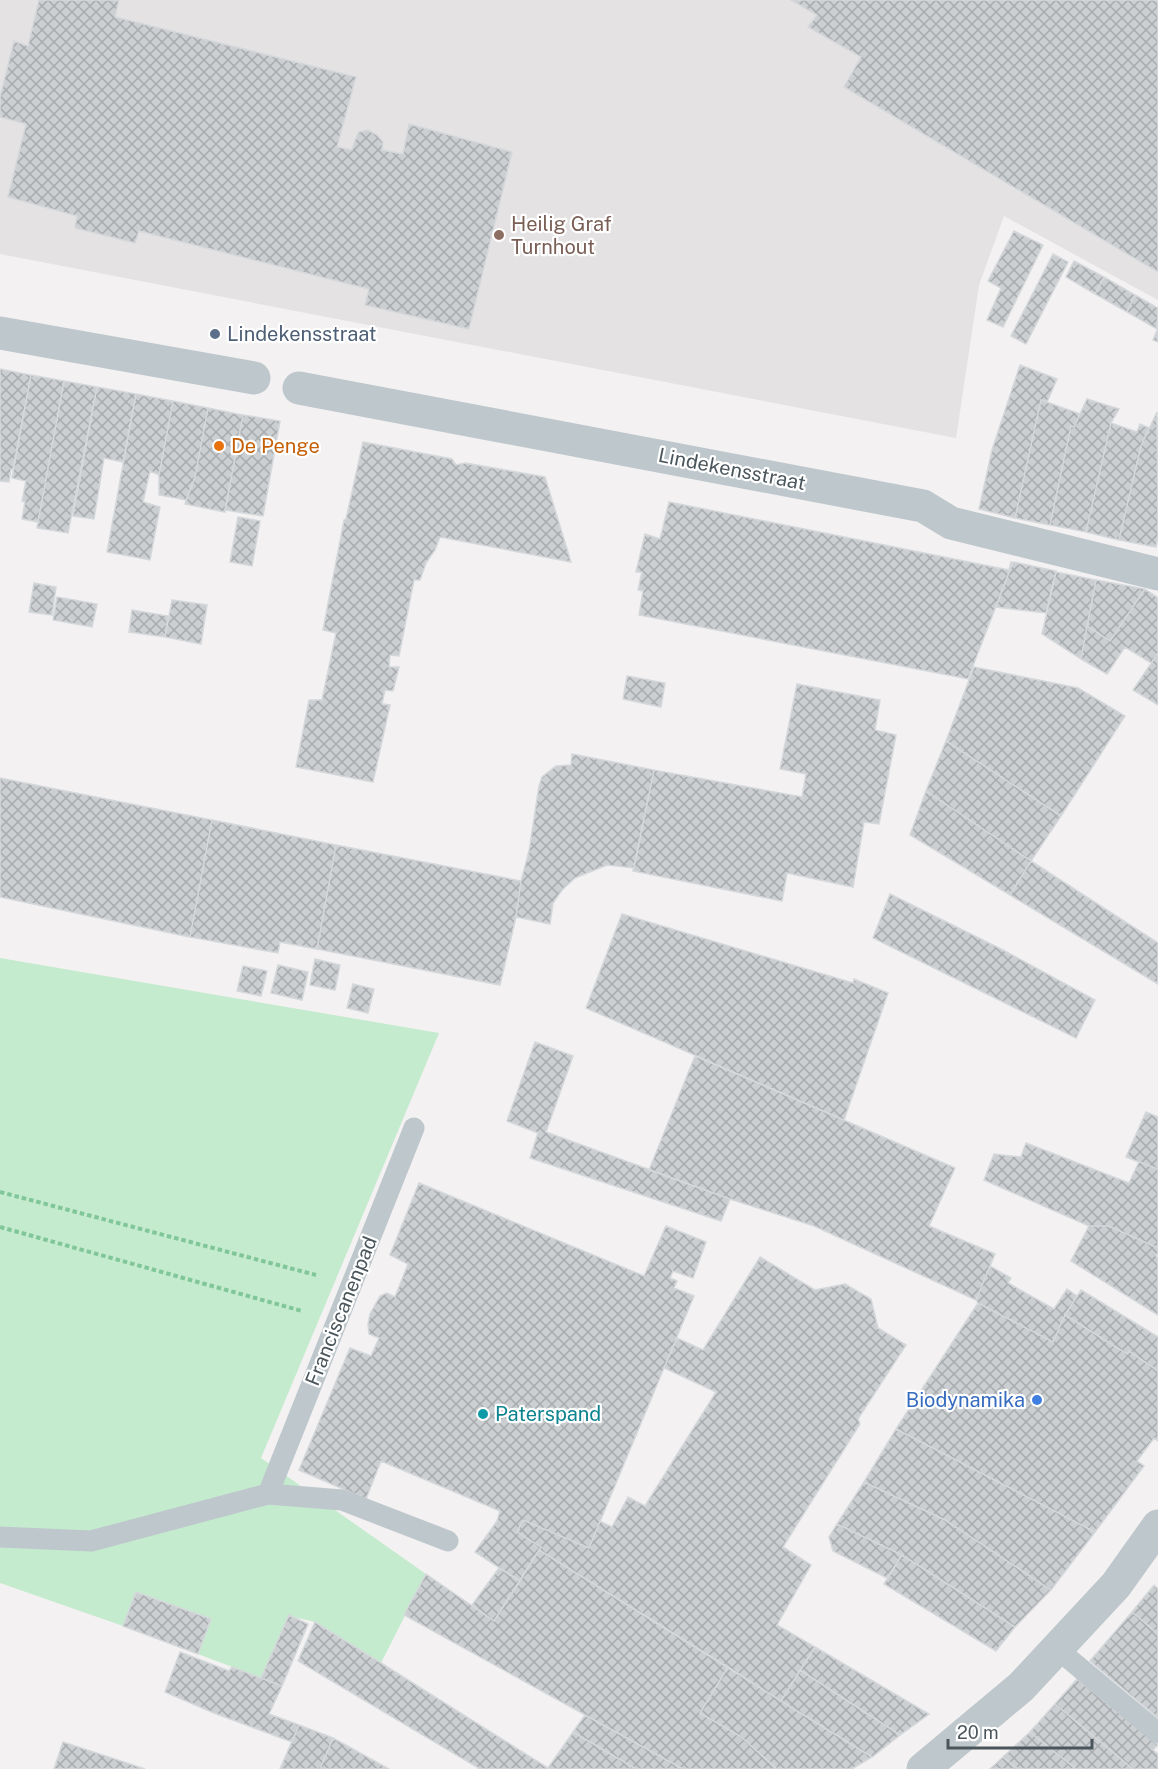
<svg xmlns="http://www.w3.org/2000/svg" width="1158" height="1769" viewBox="0 0 1158 1769" font-family="'Public Sans',sans-serif">
  <style>
    .education { fill: #e4e2e2 }
    .garden { fill: #c4ebce }
    .building { fill: url(#building-cross-hatch); stroke: #d5d8db; stroke-width: 1.5 }
    .lines { fill: none; stroke-linecap: round; stroke-linejoin: round }
    .path { stroke: #80c699; stroke-width: 4; stroke-dasharray: 4.5 3; stroke-linecap: butt }
    .service { stroke: #bec7cc; stroke-width: 21 }
    .minor { stroke: #bec7cc; stroke-width: 33 }
    .tertiary { stroke: #bec7cc; stroke-width: 33 }
    .education-dot { fill: #8d6e63; stroke: #fff; stroke-width: 2 }
    .service-dot { fill: #5c6f8a; stroke: #fff; stroke-width: 2 }
    .food-dot { fill: #e8710a; stroke: #fff; stroke-width: 2 }
    .shop-dot { fill: #3f7fe0; stroke: #fff; stroke-width: 2 }
    .culture-dot { fill: #0f9aa8; stroke: #fff; stroke-width: 2 }
    .labels { text-anchor: middle; dominant-baseline: central; stroke-width: 4.5; stroke-linejoin: round; paint-order: stroke }
    .education-label { font-size: 20px; fill: #785e54; stroke: #fff; text-anchor: start }
    .service-label { font-size: 20px; fill: #4e5e75; stroke: #fff; text-anchor: start }
    .food-label { font-size: 20px; fill: #c56008; stroke: #fff; text-anchor: start }
    .street-label { font-size: 20px; fill: #4a565c; stroke: #fff }
    .shop-label { font-size: 20px; fill: #366cbe; stroke: #fff; text-anchor: end }
    .culture-label { font-size: 20px; fill: #0d838f; stroke: #fff; text-anchor: start }
  </style>
  <defs>
    <pattern id="building-cross-hatch" width="8" height="8" patternUnits="userSpaceOnUse" patternTransform="scale(1.5)"><rect width="8" height="8" fill="#cbcfd2"/><path d="M0 0l8 8M0 8l8-8" fill="none" stroke="#a7abae"/></pattern>
  </defs>
  <rect width="100%" height="100%" fill="#f3f1f1"/>
  <path class="education" d="M 0,0 L 1158,0 L 1158,300 L 1004,216 L 979,285 L 956,438 L 0,254 Z"/>
  <path class="garden" d="M 0,958 L 439,1033 L 261,1458 L 426,1574 L 381,1663 L 315,1622 L 290,1616 L 261,1678 L 198,1654 L 211,1619 L 136,1592 L 123,1626 L 0,1583 Z"/>
  <path class="building" d="M 39,0 L 119,0 L 115,17 L 356,77 L 337,147 L 352,150 L 355,140 L 359,132 L 368,130 L 377,135 L 383,142 L 382,150 L 403,154 L 409,124 L 512,152 L 469,329 L 365,305 L 369,289 L 139,231 L 135,243 L 75,228 L 77,216 L 8,197 L 26,124 L 0,117 L 0,97 L 14,41 L 28,46 Z
    M 791,0 L 1158,0 L 1158,272 L 844,87 L 861,57 L 808,27 L 817,15 Z
    M 1014,231 L 1043,245 L 1003,327 L 987,320 L 1001,288 L 988,281 Z
    M 1053,254 L 1068,262 L 1026,344 L 1011,336 Z
    M 1074,261 L 1104,277 L 1095,294 L 1066,277 Z
    M 1104,277 L 1135,295 L 1127,312 L 1095,294 Z
    M 1135,295 L 1158,308 L 1157,329 L 1127,312 Z
    M 1158,328 L 1158,342 L 1153,340 Z
    M 1020,365 L 1057,379 L 1047,402 L 1041,400 L 1015,518 L 979,509 L 992,450 Z
    M 0,369 L 31,375 L 13,469 L 11,469 L 9,482 L 0,481 Z
    M 31,375 L 64,381 L 38,522 L 22,519 L 25,502 L 22,501 L 26,481 L 12,478 Z
    M 64,381 L 97,387 L 68,533 L 37,528 Z
    M 97,387 L 136,394 L 123,462 L 104,458 L 94,519 L 73,516 Z
    M 136,394 L 173,401 L 159,475 L 150,471 L 143,502 L 160,507 L 150,560 L 107,552 Z
    M 1087,399 L 1119,409 L 1111,423 L 1086,532 L 1050,525 L 1071,426 L 1074,427 Z
    M 1041,400 L 1080,414 L 1074,427 L 1071,426 L 1050,525 L 1015,518 Z
    M 173,401 L 208,408 L 195,477 L 186,500 L 159,495 L 159,475 Z
    M 208,408 L 243,415 L 225,512 L 185,504 L 195,477 Z
    M 1157,412 L 1158,536 L 1156,547 L 1119,540 L 1141,446 Z
    M 243,415 L 280,421 L 263,516 L 225,510 Z
    M 1111,423 L 1137,432 L 1140,424 L 1149,428 L 1141,446 L 1119,540 L 1086,532 Z
    M 363,442 L 452,459 L 456,465 L 465,463 L 545,477 L 571,562 L 440,537 L 435,550 L 426,563 L 420,580 L 414,580 L 399,656 L 390,655 L 389,667 L 399,667 L 393,691 L 385,690 L 382,704 L 390,705 L 373,782 L 296,767 L 309,700 L 322,700 L 336,633 L 323,630 L 344,520 L 346,519 Z
    M 669,502 L 1009,570 L 1011,562 L 1013,562 L 968,679 L 639,615 L 643,591 L 638,590 L 642,572 L 636,572 L 645,534 L 660,539 Z
    M 238,517 L 260,521 L 252,566 L 230,562 Z
    M 1013,562 L 1056,571 L 1046,613 L 996,607 Z
    M 1056,572 L 1096,580 L 1081,659 L 1042,634 Z
    M 1096,580 L 1145,589 L 1110,641 L 1087,626 Z
    M 34,583 L 56,587 L 52,615 L 29,612 Z
    M 1145,589 L 1158,598 L 1158,653 L 1151,663 L 1125,647 L 1107,674 L 1081,659 L 1087,626 L 1110,641 Z
    M 57,597 L 97,604 L 92,627 L 53,620 Z
    M 172,600 L 207,605 L 201,644 L 165,637 Z
    M 132,610 L 168,616 L 165,637 L 129,632 Z
    M 1158,653 L 1158,705 L 1133,690 Z
    M 974,667 L 1078,688 L 1125,716 L 1061,816 L 946,741 Z
    M 627,676 L 665,683 L 661,707 L 623,699 Z
    M 797,684 L 880,700 L 875,730 L 896,735 L 879,824 L 864,822 L 853,887 L 787,873 L 782,901 L 633,871 L 654,770 L 802,797 L 806,774 L 780,769 Z
    M 946,741 L 1061,816 L 1031,861 L 926,791 Z
    M 572,754 L 654,770 L 634,868 L 607,865 L 575,878 L 562,890 L 553,903 L 550,924 L 516,917 L 521,881 L 529,851 L 539,786 L 542,777 L 556,766 L 571,765 Z
    M 0,778 L 212,820 L 190,937 L 0,897 Z
    M 926,791 L 1031,861 L 1010,895 L 910,835 Z
    M 212,820 L 336,845 L 317,949 L 280,942 L 278,953 L 190,937 Z
    M 336,845 L 521,881 L 516,917 L 500,985 L 317,949 Z
    M 1031,861 L 1158,943 L 1158,984 L 1010,895 Z
    M 890,894 L 1003,950 L 1095,1000 L 1076,1038 L 873,938 Z
    M 622,914 L 853,983 L 854,979 L 888,993 L 844,1120 L 586,1008 Z
    M 315,959 L 340,965 L 335,990 L 310,985 Z
    M 278,965 L 308,972 L 302,1000 L 271,993 Z
    M 243,966 L 267,971 L 261,996 L 237,991 Z
    M 353,984 L 374,989 L 368,1013 L 347,1008 Z
    M 535,1042 L 573,1056 L 546,1132 L 730,1199 L 721,1221 L 530,1158 L 538,1133 L 507,1121 Z
    M 695,1056 L 955,1168 L 929,1226 L 995,1254 L 976,1300 L 814,1226 L 730,1199 L 649,1170 Z
    M 1146,1112 L 1158,1117 L 1158,1169 L 1126,1157 Z
    M 1026,1143 L 1129,1183 L 1139,1162 L 1158,1169 L 1158,1248 L 1109,1226 L 1089,1226 L 984,1180 L 994,1154 L 1021,1157 Z
    M 419,1183 L 644,1276 L 666,1226 L 706,1242 L 693,1278 L 673,1271 L 670,1278 L 677,1281 L 674,1288 L 694,1296 L 589,1548 L 523,1520 L 517,1532 L 541,1547 L 520,1581 L 475,1552 L 497,1521 L 500,1511 L 381,1461 L 366,1499 L 299,1470 L 350,1348 L 371,1356 L 379,1338 L 369,1334 L 368,1324 L 370,1314 L 380,1296 L 387,1293 L 395,1297 L 408,1264 L 390,1255 Z
    M 1089,1226 L 1109,1226 L 1158,1248 L 1158,1253 L 1156,1256 L 1158,1258 L 1158,1315 L 1071,1261 Z
    M 760,1257 L 815,1290 L 845,1284 L 871,1299 L 878,1328 L 906,1345 L 858,1419 L 860,1424 L 783,1547 L 811,1565 L 777,1625 L 815,1647 L 781,1701 L 539,1550 L 541,1547 L 517,1532 L 523,1520 L 589,1548 L 600,1521 L 612,1527 L 628,1497 L 645,1506 L 716,1392 L 664,1368 L 677,1338 L 703,1350 Z
    M 990,1266 L 1011,1278 L 1008,1283 L 1054,1309 L 1067,1289 L 1077,1296 L 1065,1315 L 1053,1342 L 978,1303 L 976,1300 Z
    M 1081,1290 L 1158,1337 L 1158,1371 L 1129,1351 L 1127,1354 L 1065,1315 Z
    M 978,1303 L 1053,1342 L 1065,1315 L 1127,1354 L 1129,1351 L 1158,1371 L 1158,1441 L 1154,1438 L 1137,1461 L 1144,1466 L 1095,1532 L 896,1429 Z
    M 896,1429 L 1095,1532 L 1051,1590 L 945,1520 L 864,1482 Z
    M 864,1482 L 945,1520 L 1051,1590 L 1015,1627 L 902,1555 L 837,1524 Z
    M 837,1524 L 902,1555 L 887,1578 L 833,1551 L 829,1537 Z
    M 539,1550 L 728,1667 L 700,1713 L 740,1736 L 777,1769 L 683,1769 L 404,1615 L 426,1574 L 494,1621 Z
    M 902,1555 L 1015,1627 L 996,1651 L 884,1584 Z
    M 499,1568 L 520,1581 L 494,1621 L 472,1605 Z
    M 1154,1585 L 1158,1589 L 1158,1634 L 1132,1612 Z
    M 136,1592 L 211,1619 L 198,1654 L 123,1626 Z
    M 1132,1612 L 1158,1634 L 1158,1718 L 1090,1661 Z
    M 289,1615 L 308,1624 L 282,1686 L 261,1678 Z
    M 315,1622 L 381,1663 L 548,1768 L 546,1769 L 480,1769 L 298,1661 Z
    M 815,1647 L 929,1714 L 900,1735 L 800,1670 Z
    M 180,1652 L 229,1671 L 232,1667 L 282,1686 L 269,1714 L 299,1725 L 292,1742 L 214,1713 L 165,1692 Z
    M 728,1667 L 781,1701 L 872,1757 L 852,1769 L 777,1769 L 740,1736 L 700,1713 Z
    M 800,1670 L 900,1735 L 872,1757 L 781,1701 Z
    M 1077,1679 L 1158,1745 L 1153,1750 L 1158,1754 L 1158,1769 L 1133,1769 L 1055,1704 Z
    M 1055,1704 L 1133,1769 L 1076,1769 L 1030,1732 Z
    M 585,1715 L 683,1769 L 636,1769 L 573,1732 Z
    M 299,1725 L 333,1738 L 320,1769 L 280,1769 Z
    M 573,1732 L 636,1769 L 550,1769 L 548,1768 Z
    M 1030,1732 L 1076,1769 L 1018,1769 L 1003,1757 Z
    M 333,1738 L 389,1769 L 320,1769 Z
    M 63,1742 L 145,1769 L 54,1769 Z
    M 1003,1757 L 1018,1769 L 990,1769 Z"/>
  <g class="lines">
    <path class="path" d="M 0,1192 L 316,1275
      M 0,1227 L 302,1311"/>
    <path class="service" d="M 268,1494 L 414,1128
      M 0,1537 L 91,1541 L 268,1494 L 342,1500 L 448,1541
      M 1056,1648 L 1158,1733"/>
    <path class="minor" d="M 0,333 L 254,378
      M 299,388 L 923,506 L 951,523 L 1158,574"/>
    <path class="tertiary" d="M 923,1769 L 1021,1687 L 1116,1585 L 1158,1526"/>
  </g>
  <circle class="education-dot" cx="499" cy="235" r="6"/>
  <circle class="service-dot" cx="215" cy="334" r="6"/>
  <circle class="food-dot" cx="219" cy="446" r="6"/>
  <circle class="shop-dot" cx="1037" cy="1400" r="6"/>
  <circle class="culture-dot" cx="483" cy="1414" r="6"/>
  <g class="labels">
    <g class="education-label">
      <text x="511" y="224">Heilig Graf<tspan x="511" dy="23">Turnhout</tspan></text>
    </g>
    <g class="service-label">
      <text x="227" y="334">Lindekensstraat</text>
    </g>
    <g class="food-label">
      <text x="231" y="446">De Penge</text>
    </g>
    <g class="street-label">
      <text transform="translate(732 469) rotate(11)">Lindekensstraat</text>
      <text transform="translate(341 1311) rotate(-68)">Franciscanenpad</text>
    </g>
    <g class="shop-label">
      <text x="1025" y="1400">Biodynamika</text>
    </g>
    <g class="culture-label">
      <text x="495" y="1414">Paterspand</text>
    </g>
  </g>
  <path d="M948 1739v9h144v-9" fill="none" stroke="#4a565c" stroke-width="3"/>
  <text x="957" y="1739" font-size="18" fill="#4a565c" stroke="#ffffff" stroke-width="4.5" paint-order="stroke">20 m</text>
</svg>
